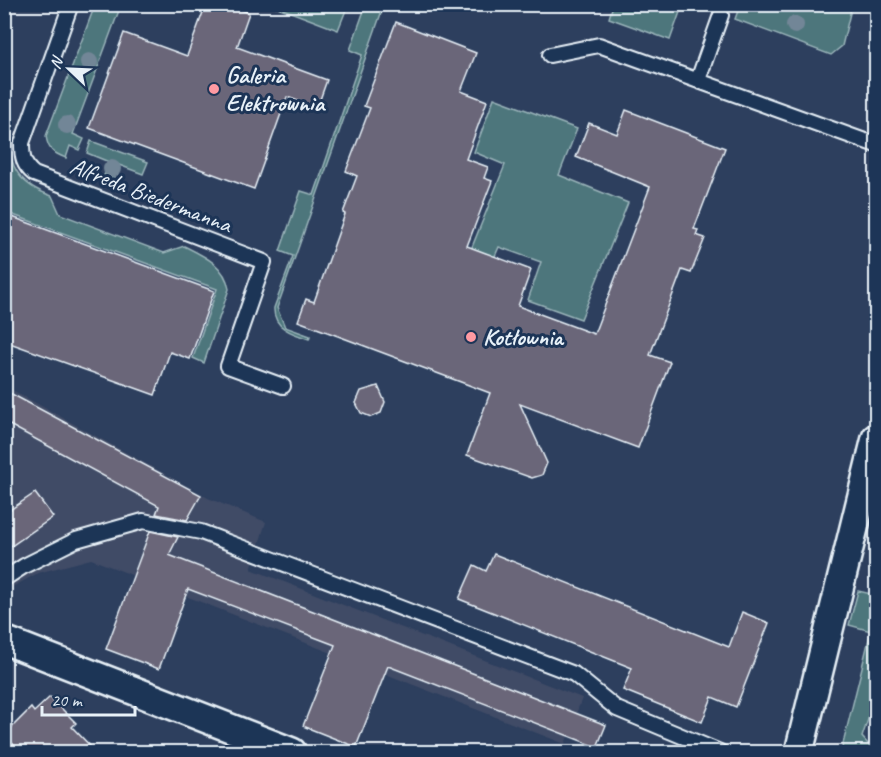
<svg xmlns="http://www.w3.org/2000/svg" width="881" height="757" viewBox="0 0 881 757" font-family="Caveat,sans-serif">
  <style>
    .built { fill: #404b66 }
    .green { fill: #4d767b; stroke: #9ab4ba; stroke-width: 1.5 }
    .building { fill: #6b6679; stroke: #e8f1f8; stroke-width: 1.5 }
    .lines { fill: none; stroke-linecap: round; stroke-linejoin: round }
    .lane-casing { stroke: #e8f1f8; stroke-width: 18 }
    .street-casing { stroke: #e8f1f8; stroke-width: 32 }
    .lane { stroke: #1d3557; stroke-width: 14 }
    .street { stroke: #1d3557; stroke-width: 27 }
    .tree { fill: #728697 }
    .poi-dot { fill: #ff9aa2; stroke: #1d3557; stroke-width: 2 }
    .labels { text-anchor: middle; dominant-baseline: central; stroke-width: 6; stroke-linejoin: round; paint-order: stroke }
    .poi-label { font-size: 24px; font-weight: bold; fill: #e8f1f8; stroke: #1d3557; text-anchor: start }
    .street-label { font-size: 24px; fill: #e8f1f8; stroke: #1d3557 }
  </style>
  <rect width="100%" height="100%" fill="#2d3f5e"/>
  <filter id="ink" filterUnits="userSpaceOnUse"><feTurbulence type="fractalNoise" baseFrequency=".0167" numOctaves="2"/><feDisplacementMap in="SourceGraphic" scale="12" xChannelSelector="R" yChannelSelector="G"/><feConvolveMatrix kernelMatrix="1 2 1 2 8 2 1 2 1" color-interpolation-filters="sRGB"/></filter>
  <g filter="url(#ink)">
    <path class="built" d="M 5,386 L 208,498 L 266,522 L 251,569 L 582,698 L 565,744 L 91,559 L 38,573 L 5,591 Z"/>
    <path class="green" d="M 95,5 L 121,5 L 73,134 L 84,139 L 79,150 L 70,146 L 66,158 C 53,153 48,150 46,136 Z
      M 272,5 L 348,5 L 338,30 Z
      M 366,5 L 384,5 L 277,308 L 285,327 L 310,336 L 309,339 C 293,334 273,328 274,308 L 293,256 L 280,251 L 301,191 L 314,195 L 362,55 L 350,50 Z
      M 613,5 L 658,5 L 680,12 L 670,40 L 609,18 Z
      M 740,5 L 740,4 L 852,5 L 842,46 L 831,55 L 735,19 Z
      M 494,98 L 577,129 L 559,175 L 628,203 L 581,319 L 528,300 L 541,262 L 499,247 L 480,290 L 466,262 L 505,165 L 474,152 Z
      M 5,133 L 8,135 C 9,168 20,185 52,196 L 60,214 L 164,253 L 184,246 C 204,256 225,265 229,289 L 204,363 L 193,358 L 217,289 L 5,212 Z
      M 91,141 L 148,162 L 143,174 L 119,165 L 112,185 L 102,181 L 109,162 L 87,153 Z
      M 858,591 L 876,595 L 876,696 L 862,737 L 875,752 L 841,752 L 871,631 L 849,625 Z"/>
    <path class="building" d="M 206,4 L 227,4 L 249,13 L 237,47 L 327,80 L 317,108 L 287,97 L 254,189 L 89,128 L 124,33 L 187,56 Z
      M 396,22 L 476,53 L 461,91 L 487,101 L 466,159 L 488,167 L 484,178 L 492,181 L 467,246 L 531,270 L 518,306 L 594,334 L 650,187 L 576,157 L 589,123 L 617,134 L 626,110 L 725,148 L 694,229 L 698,230 L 696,235 L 705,238 L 691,273 L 682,270 L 650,355 L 670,362 L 638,448 L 520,404 L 547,463 L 542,475 L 532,478 L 467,455 L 490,393 L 298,321 L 306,299 L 314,302 L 345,214 L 343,213 L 357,176 L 346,171 L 370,108 L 364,106 Z
      M 4,214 L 214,291 L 190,359 L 170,352 L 155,395 L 4,341 Z
      M 378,386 L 385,402 L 381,413 L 371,417 L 361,413 L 356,403 L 361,391 Z
      M 4,390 L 201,495 L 187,520 L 156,514 L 159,506 L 4,422 Z
      M 35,493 L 53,517 L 4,551 L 4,514 Z
      M 150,531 L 178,537 L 169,555 L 606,725 L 597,747 L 388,666 L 356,747 L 303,726 L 335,645 L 188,589 L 159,669 L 106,649 Z
      M 494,554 L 729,647 L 742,612 L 769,623 L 736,707 L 712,697 L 702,722 L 623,690 L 632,668 L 459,599 L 474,565 L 486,571 Z
      M 50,697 L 76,723 L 72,727 L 97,753 L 22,753 L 4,735 L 31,708 L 34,712 Z"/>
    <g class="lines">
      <g class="lane-casing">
        <path id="lane" d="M 71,4 L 22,143 C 22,157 23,165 34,174 L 264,262 L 228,366 L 283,386
          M 550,55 L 599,45 L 876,145
          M 698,80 L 721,15
          M 4,579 L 24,566 L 76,540 L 143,521 L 201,532 L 574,674 L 617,709 L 720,752"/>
      </g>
      <g class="street-casing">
        <path id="street" d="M 4,640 L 292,752
          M 799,752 L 876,438"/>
      </g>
      <use href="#lane" class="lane"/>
      <use href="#street" class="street"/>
    </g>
    <g class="tree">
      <circle cx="795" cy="25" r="9"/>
      <circle cx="89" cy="62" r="9"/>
      <circle cx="67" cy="125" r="9"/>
      <circle cx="112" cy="169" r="9"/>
    </g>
  </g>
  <g class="poi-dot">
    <circle cx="214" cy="89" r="6"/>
    <circle cx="471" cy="337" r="6"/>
  </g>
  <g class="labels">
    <g class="poi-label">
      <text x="226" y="75">Galeria<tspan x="226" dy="28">Elektrownia</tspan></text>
      <text x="483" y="337">Kotłownia</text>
    </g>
    <g class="street-label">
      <text transform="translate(151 195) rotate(21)">Alfreda Biedermanna</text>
    </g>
  </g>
  <rect width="881" height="757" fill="none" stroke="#1d3557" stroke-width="24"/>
  <rect x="12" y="12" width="857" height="733" fill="none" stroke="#e8f1f8" stroke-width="2" filter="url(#ink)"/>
  <g transform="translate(69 69) rotate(293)" stroke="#1d3557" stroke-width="4.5" paint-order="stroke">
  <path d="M0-4.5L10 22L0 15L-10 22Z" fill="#e8f1f8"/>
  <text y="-9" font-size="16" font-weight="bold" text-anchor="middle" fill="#e8f1f8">N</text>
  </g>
  <path d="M42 706v9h93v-9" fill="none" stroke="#e8f1f8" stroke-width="3"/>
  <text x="51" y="706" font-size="18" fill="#e8f1f8" stroke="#1d3557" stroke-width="4.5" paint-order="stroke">20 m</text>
</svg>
